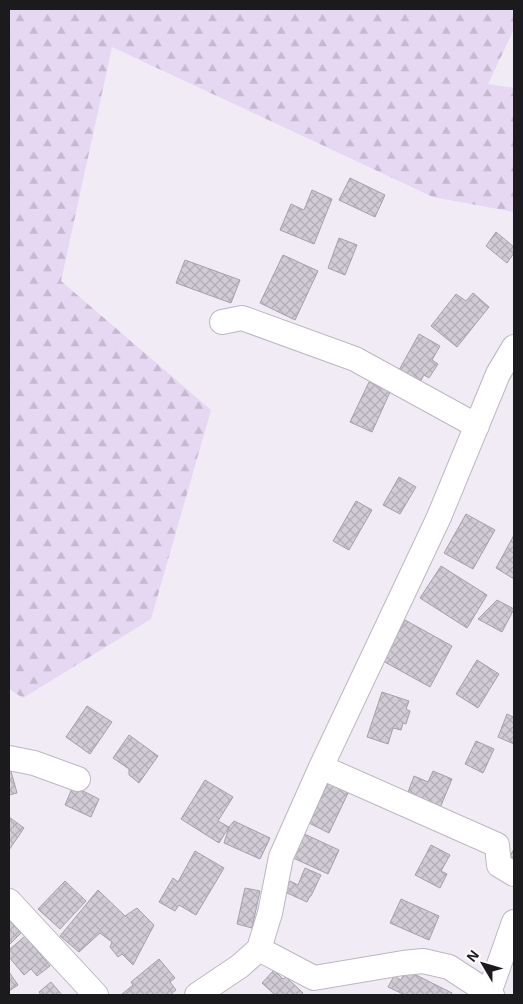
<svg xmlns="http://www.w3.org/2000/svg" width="523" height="1004" viewBox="0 0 523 1004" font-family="Helvetica,sans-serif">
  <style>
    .forest { fill: url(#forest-firs) }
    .building { fill: url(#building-cross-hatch); stroke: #a6a1a9 }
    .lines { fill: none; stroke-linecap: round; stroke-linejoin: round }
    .minor-casing { stroke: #bcb7c0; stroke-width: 26 }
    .minor { stroke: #fff; stroke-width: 24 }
  </style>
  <defs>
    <pattern id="forest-firs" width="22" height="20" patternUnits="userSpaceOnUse" patternTransform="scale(1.25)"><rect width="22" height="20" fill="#e6d7f2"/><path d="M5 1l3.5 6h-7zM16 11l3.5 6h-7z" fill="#c5b8cf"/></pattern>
    <pattern id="building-cross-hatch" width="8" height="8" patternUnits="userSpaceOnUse" patternTransform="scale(1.25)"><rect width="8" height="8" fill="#d0cbd4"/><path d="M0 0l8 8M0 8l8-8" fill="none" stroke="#b2aeb6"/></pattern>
  </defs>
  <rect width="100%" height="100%" fill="#f0ebf4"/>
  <path class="forest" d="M 9,9 L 514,9 L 514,29 L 488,84 L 514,88 L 514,212 L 433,197 L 112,47 L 61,281 L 211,410 L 151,619 L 23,698 L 9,689 Z"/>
  <path class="building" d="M 350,178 L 385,195 L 375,217 L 339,200 Z
    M 312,190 L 332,199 L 314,244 L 280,230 L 291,204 L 304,210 Z
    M 496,232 L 514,247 L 514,253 L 507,263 L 486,246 Z
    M 339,238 L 357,245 L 345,275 L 328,268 Z
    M 283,255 L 318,271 L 295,320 L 260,303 Z
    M 185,260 L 240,280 L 231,303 L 176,283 Z
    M 473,293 L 489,307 L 457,347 L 431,326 L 456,294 L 466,301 Z
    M 419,334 L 440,346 L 432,360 L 438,364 L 429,378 L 424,375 L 420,382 L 399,370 Z
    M 369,382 L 390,392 L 372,432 L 350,422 Z
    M 399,477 L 416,487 L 400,514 L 383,505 Z
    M 356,501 L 372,510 L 349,550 L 333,541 Z
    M 466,514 L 495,530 L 473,569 L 444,553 Z
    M 514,535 L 514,579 L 496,568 Z
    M 441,566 L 487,595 L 467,628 L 420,598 Z
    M 497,600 L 514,609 L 502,632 L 478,619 Z
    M 405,620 L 452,646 L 430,687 L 383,661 Z
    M 477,660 L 499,674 L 478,708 L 456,694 Z
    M 382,692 L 409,701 L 406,709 L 410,711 L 406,724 L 403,723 L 401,730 L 393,728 L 388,744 L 367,737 Z
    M 87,706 L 112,722 L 90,754 L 66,737 Z
    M 514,713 L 514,744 L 498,737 L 507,714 L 513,717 Z
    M 129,735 L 158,756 L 139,783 L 129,775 L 129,769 L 113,758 Z
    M 476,741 L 494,749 L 483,773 L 465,764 Z
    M 9,764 L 17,793 L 9,795 Z
    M 433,771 L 452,779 L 440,808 L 407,795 L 414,776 L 428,782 Z
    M 205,780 L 233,797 L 218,821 L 229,827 L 219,843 L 181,819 Z
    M 329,781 L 349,791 L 329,833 L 309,823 Z
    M 73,786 L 99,799 L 91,817 L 65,805 Z
    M 9,817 L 24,828 L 9,850 Z
    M 234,821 L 270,838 L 260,859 L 224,843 L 229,827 Z
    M 300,832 L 339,850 L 328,874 L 289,856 Z
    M 431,845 L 450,855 L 441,871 L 447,874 L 440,888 L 415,875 Z
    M 514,849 L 514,860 L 509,858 Z
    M 195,851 L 224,868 L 196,915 L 179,905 L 175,911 L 159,902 L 173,878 L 178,882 Z
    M 305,868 L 321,875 L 311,896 L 310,896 L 307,902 L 285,892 L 290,881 L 298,885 Z
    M 65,881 L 86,901 L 60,929 L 38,909 Z
    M 245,888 L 260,891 L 252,928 L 237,924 Z
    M 98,890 L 125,916 L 137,908 L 154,925 L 133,965 L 122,954 L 118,957 L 110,947 L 112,942 L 100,933 L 79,952 L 60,936 Z
    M 401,899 L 439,916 L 429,940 L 390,923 Z
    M 9,920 L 21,933 L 9,945 Z
    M 25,936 L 50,966 L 37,976 L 31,969 L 24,975 L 9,957 L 9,950 Z
    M 159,959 L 175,978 L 170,982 L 176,990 L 172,993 L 172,995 L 121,995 L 133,985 L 131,982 Z
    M 274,970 L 283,979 L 286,977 L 303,993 L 301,995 L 275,995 L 262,983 Z
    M 406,970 L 452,993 L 451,995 L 405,995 L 388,987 L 394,976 L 401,980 Z
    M 9,972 L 18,985 L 9,991 Z
    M 51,982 L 62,995 L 41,995 L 39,992 Z"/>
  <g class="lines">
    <g class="minor-casing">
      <path id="minor" d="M 222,322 L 242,318 L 355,359 L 477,426
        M 9,758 L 34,763 L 78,779
        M 321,767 L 497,845 L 499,865 L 514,874
        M 9,901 L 96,995
        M 259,949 L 314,978 L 403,963 L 423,961 L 449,967 L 492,995
        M 489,993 L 514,922
        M 197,995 L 240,966 L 259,949 L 270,913 L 281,857 L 321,767 L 439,517 L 498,374 L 514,347"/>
    </g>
    <use href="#minor" class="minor"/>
  </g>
  <rect width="523" height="1004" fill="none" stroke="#1b1a1d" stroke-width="20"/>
  <g transform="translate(483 964) rotate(308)" stroke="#fcf9fe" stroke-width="4" paint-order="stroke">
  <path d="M0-4L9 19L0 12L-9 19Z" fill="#1b1a1d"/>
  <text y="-8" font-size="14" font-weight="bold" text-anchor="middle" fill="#1b1a1d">N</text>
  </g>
</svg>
